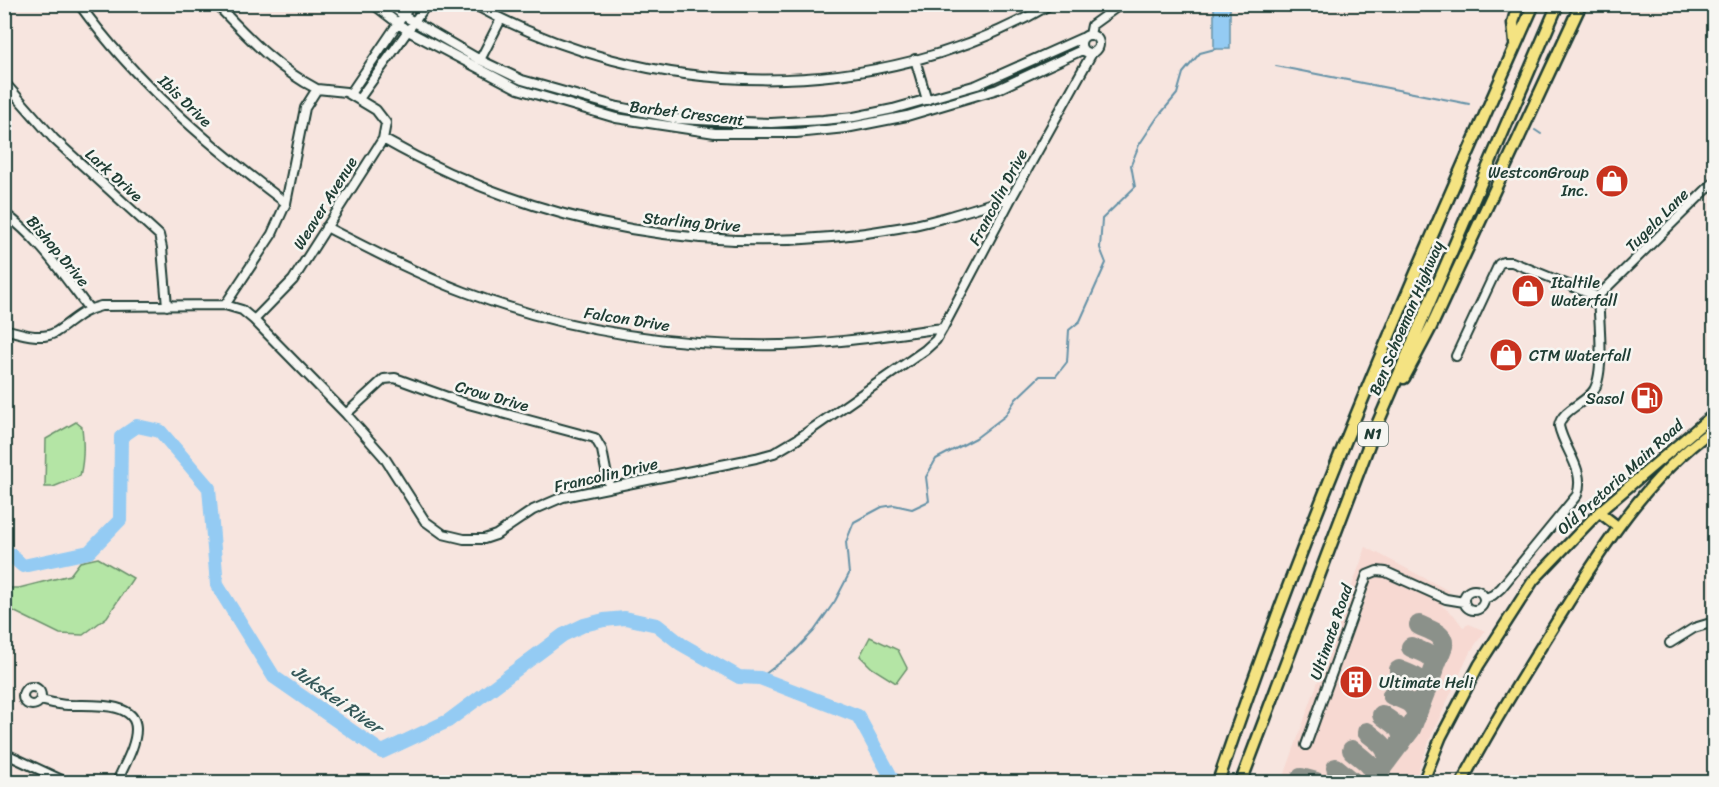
<svg xmlns="http://www.w3.org/2000/svg" width="1719" height="787" viewBox="0 0 1719 787" font-family="Sriracha,sans-serif">
  <style>
    .built { fill: #f7d9d2 }
    .green { fill: #b4e5a5; stroke: #6a916c; stroke-width: 1.5 }
    .water { fill: #94cbf3; stroke: #6592a7; stroke-width: 1.5 }
    .lines { fill: none; stroke-linecap: round; stroke-linejoin: round }
    .stream { stroke: #6592a7; stroke-width: 2 }
    .river { stroke: #94cbf3; stroke-width: 14 }
    .taxiway { stroke: #8b918a; stroke-width: 20 }
    .minor-casing { stroke: #1f3d34; stroke-width: 12 }
    .major-casing { stroke: #1f3d34; stroke-width: 14 }
    .highway-casing { stroke: #1f3d34; stroke-width: 15 }
    .minor { stroke: #f6f6f2; stroke-width: 8 }
    .major { stroke: #f4e382; stroke-width: 9 }
    .highway { stroke: #f4e382; stroke-width: 10 }
    .labels { text-anchor: middle; dominant-baseline: central; stroke-width: 5; stroke-linejoin: round; paint-order: stroke }
    .shield { fill: #f6f6f2; stroke: #60746d; stroke-width: 1.5 }
    .shield-label { font-size: 15px; font-weight: bold; fill: #1f3d34 }
    .street-label { font-size: 16px; fill: #1f3d34; stroke: #f6f6f2 }
    .poi-label { font-size: 16px; fill: #1f3d34; stroke: #f6f6f2; text-anchor: start }
    .water-label { font-size: 18px; font-style: italic; fill: #36595a; stroke: #f6f6f2 }
  </style>
  <rect width="100%" height="100%" fill="#f7e5df"/>
  <filter id="ink" filterUnits="userSpaceOnUse"><feTurbulence type="fractalNoise" baseFrequency=".0167" numOctaves="2"/><feDisplacementMap in="SourceGraphic" scale="12" xChannelSelector="R" yChannelSelector="G"/><feConvolveMatrix kernelMatrix="1 2 1 2 8 2 1 2 1" color-interpolation-filters="sRGB"/></filter>
  <g filter="url(#ink)">
    <path class="built" d="M 1366,547 L 1449,591 L 1442,606 L 1454,615 L 1463,627 L 1469,624 L 1485,631 L 1470,652 L 1432,734 L 1414,782 L 1282,782 Z"/>
    <path class="green" d="M 76,422 L 82,427 C 84,444 84,460 80,476 L 53,487 L 45,487 L 46,439 Z
      M 98,558 L 133,578 L 107,617 L 83,635 L 60,634 L 5,607 L 8,588 L 19,588 L 70,575 L 80,562 Z
      M 870,637 L 898,650 L 907,668 L 896,683 L 872,668 L 860,656 Z"/>
    <path class="water" d="M 1214,5 L 1230,6 L 1230,49 L 1214,49 Z"/>
    <g class="lines">
      <path class="stream" d="M 1276,66 L 1469,104
        M 1535,130 L 1541,134
        M 760,678 L 794,652 L 814,631 L 835,601 L 849,574 L 846,542 L 854,522 L 882,507 L 894,505 L 912,509 L 929,501 L 926,477 L 936,459 L 976,438 L 1005,416 L 1016,399 L 1040,376 L 1056,376 L 1067,362 L 1069,330 L 1080,321 L 1106,263 L 1100,248 L 1102,219 L 1135,187 L 1131,165 L 1139,145 L 1157,118 L 1177,94 L 1183,73 L 1200,53 L 1215,49"/>
      <path class="river" d="M 4,549 L 23,566 L 89,552 L 120,520 L 121,437 L 137,426 L 160,431 L 209,488 L 217,585 L 274,677 L 382,752 L 448,721 L 563,635 L 584,625 L 604,620 L 625,618 L 657,625 L 681,644 L 739,677 L 760,678 L 858,716 L 894,782"/>
      <path class="taxiway" d="M 1411,647 C 1421,652 1435,654 1435,667
        M 1399,670 C 1410,675 1425,678 1425,692
        M 1392,695 C 1403,700 1417,702 1416,717
        M 1382,715 C 1392,723 1406,729 1401,743
        M 1367,732 C 1376,740 1390,747 1387,761
        M 1352,750 C 1362,759 1377,766 1373,780
        M 1336,768 L 1353,782
        M 1301,778 L 1316,782
        M 1371,782 L 1411,729 L 1443,646 C 1445,633 1429,630 1419,625"/>
      <g class="minor-casing">
        <path id="minor" d="M 79,4 C 136,83 209,145 286,203
          M 216,4 C 248,37 276,68 317,89
          M 373,4 L 408,31 L 518,89 L 616,118 L 715,133 L 796,133 L 846,128 L 907,116 L 998,89 L 1082,50
          M 389,4 L 404,16 L 480,60 L 522,80 L 618,107 L 678,119 L 718,121 L 771,123 L 823,120 L 854,117 L 893,109 L 977,85 L 1082,38
          M 473,4 C 649,102 875,107 1051,4
          M1081 44a9 9 0 1 1 18 0a9 9 0 1 1-18 0Z
          M 1090,35 L 1092,25 L 1121,4
          M 915,59 L 927,100
          M 480,60 L 501,19
          M 4,82 L 54,139 L 159,235 L 162,248 L 167,306
          M 350,94 L 411,4
          M 359,99 L 427,4
          M 383,139 C 541,229 719,260 898,228 C 936,222 975,208 1012,197
          M 4,213 C 39,238 63,275 89,309
          M 326,227 C 371,250 417,274 465,292 C 565,330 674,347 781,345 C 835,344 889,335 943,328
          M 1592,302 L 1714,182
          M 225,305 L 272,234 L 286,203 L 305,108 L 317,89 L 346,92 L 376,110 L 386,123 L 383,139 L 293,280 L 254,320
          M 4,329 C 20,333 41,341 56,332 C 73,321 80,311 101,306 L 225,305 L 242,310 L 254,320 L 346,414 L 384,457 L 425,521 L 443,534 L 464,539 L 484,539 L 496,535 L 533,510 L 563,497 L 756,458 L 774,453 L 796,440 L 925,350 L 936,340 L 943,328 L 1012,197 L 1092,53
          M 1456,356 L 1499,264 L 1503,262 L 1512,262 L 1598,297
          M 346,414 L 384,379 L 395,378 L 461,402 L 595,438 L 602,450 L 609,486
          M1464 600a10 10 0 1 1 20 0a10 10 0 1 1-20 0Z
          M 1484,599 L 1493,595 L 1501,588 L 1577,495 C 1586,470 1564,450 1559,426 C 1561,410 1586,403 1594,390 C 1605,371 1599,320 1598,297
          M 1670,643 L 1694,628 L 1714,622
          M23 696a9 9 0 1 1 18 0a9 9 0 1 1-18 0Z
          M 40,700 C 49,702 59,705 68,705 C 88,706 136,700 136,729 C 136,747 123,767 117,782
          M 1306,745 L 1367,575 L 1377,571 L 1386,572 L 1446,599 L 1464,602
          M 4,753 L 66,782"/>
      </g>
      <g class="major-casing">
        <path id="major" d="M 1599,512 L 1617,526
          M 1423,782 L 1441,737 L 1479,665 L 1533,581 L 1599,512 L 1714,414
          M 1462,782 C 1491,727 1524,674 1557,621 C 1601,550 1645,478 1714,429"/>
      </g>
      <g class="highway-casing">
        <path id="highway" d="M 1515,43 L 1513,23 L 1518,4
          M 1404,378 L 1431,327 L 1581,4
          M 1218,782 C 1307,517 1420,260 1534,4
          M 1241,782 L 1371,439 L 1558,4"/>
      </g>
      <use href="#minor" class="minor"/>
      <use href="#major" class="major"/>
      <use href="#highway" class="highway"/>
    </g>
  </g>
  <defs>
    <g id="shop-disc" transform="scale(1.725)"><circle r="9.5" fill="#c8321e" stroke="#f6f6f2"/><path d="M-5-2.5h2.3a2.7 3.5 0 0 1 5.4 0H5L5.5 6h-11ZM-1.5-2.5h3a1.5 2.3 0 0 0-3 0Z" fill="#fff"/></g>
    <g id="fuel-disc" transform="scale(1.725)"><circle r="9.5" fill="#c8321e" stroke="#f6f6f2"/><path d="M-5.5-6h7V0h2V4h1.3V-2.5L3-4.5l.8-.8L6-3V5H2.5V1h-1V6h-7ZM-4.2-4.7v3.2H.2V-4.7Z" fill="#fff"/></g>
    <g id="building-disc" transform="scale(1.725)"><circle r="9.5" fill="#c8321e" stroke="#f6f6f2"/><path d="M-4-6H4V6H1V3H-1V6H-4ZM-2.5-4.3h1.7v1.8h-1.7ZM.8-4.3h1.7v1.8H.8ZM-2.5-1h1.7V.8h-1.7ZM.8-1h1.7V.8H.8Z" fill="#fff"/></g>
  </defs>
  <g fill-rule="evenodd">
    <use href="#shop-disc" x="1612" y="181"/>
    <use href="#shop-disc" x="1528" y="291"/>
    <use href="#shop-disc" x="1506" y="355"/>
    <use href="#fuel-disc" x="1647" y="398"/>
    <use href="#building-disc" x="1356" y="682"/>
  </g>
  <g class="labels">
    <rect class="shield" x="1358" y="422" width="30" height="24" rx="4.5"/>
    <g class="shield-label">
      <text x="1373" y="434">N1</text>
    </g>
    <g class="street-label">
      <text transform="translate(185 101) rotate(44)">Ibis Drive</text>
      <text transform="translate(687 113) rotate(7)">Barbet Crescent</text>
      <text transform="translate(114 175) rotate(42)">Lark Drive</text>
      <text transform="translate(998 197) rotate(-62)">Francolin Drive</text>
      <text transform="translate(325 203) rotate(-58)">Weaver Avenue</text>
      <text transform="translate(1657 220) rotate(-45)">Tugela Lane</text>
      <text transform="translate(692 222) rotate(5)">Starling Drive</text>
      <text transform="translate(58 251) rotate(50)">Bishop Drive</text>
      <text transform="translate(1406 318) rotate(-67)">Ben Schoeman Highway</text>
      <text transform="translate(627 319) rotate(9)">Falcon Drive</text>
      <text transform="translate(492 396) rotate(16)">Crow Drive</text>
      <text transform="translate(606 475) rotate(-13)">Francolin Drive</text>
      <text transform="translate(1620 477) rotate(-42)">Old Pretoria Main Road</text>
      <text transform="translate(1331 632) rotate(-71)">Ultimate Road</text>
    </g>
    <g class="poi-label">
      <text x="1589" y="172" text-anchor="end">WestconGroup<tspan x="1589" dy="18">Inc.</tspan></text>
      <text x="1551" y="282">Italtile<tspan x="1551" dy="18">Waterfall</tspan></text>
      <text x="1529" y="355">CTM Waterfall</text>
      <text x="1624" y="398" text-anchor="end">Sasol</text>
      <text x="1379" y="682">Ultimate Heli</text>
    </g>
    <g class="water-label">
      <text transform="translate(337 699) rotate(35)">Jukskei River</text>
    </g>
  </g>
  <rect width="1719" height="787" fill="none" stroke="#f6f6f2" stroke-width="24"/>
  <rect x="12" y="12" width="1695" height="763" fill="none" stroke="#1f3d34" stroke-width="2" filter="url(#ink)"/>
</svg>
